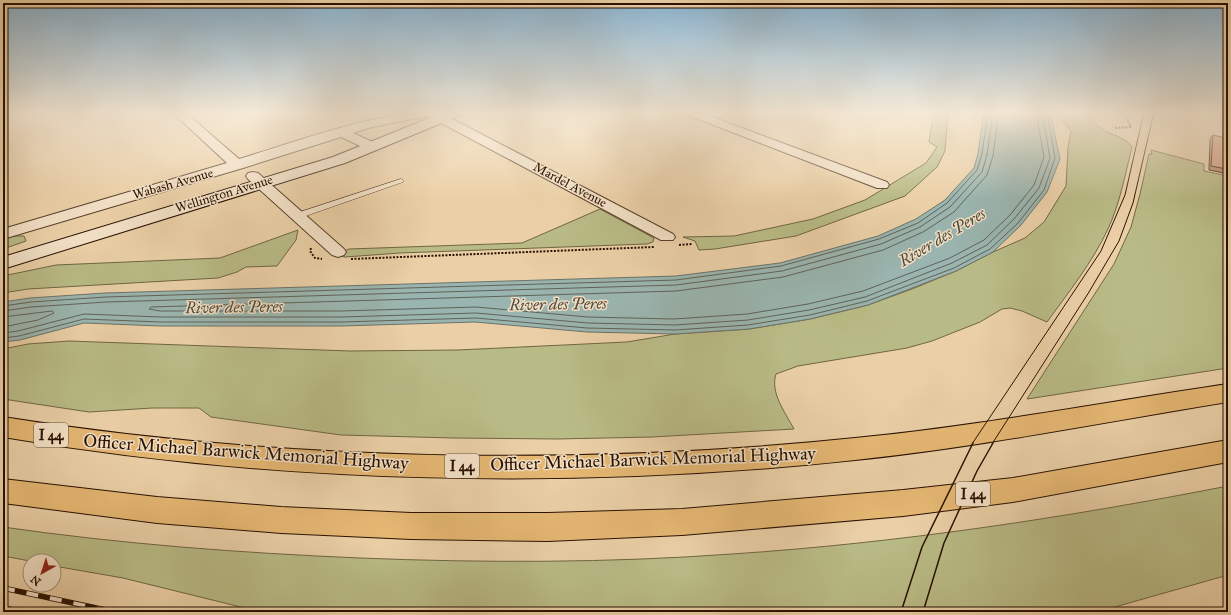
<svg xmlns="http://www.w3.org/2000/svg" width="1231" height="615" viewBox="0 0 1231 615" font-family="'IM FELL Great Primer',serif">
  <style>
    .green { fill: #b9bb86; stroke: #706643 }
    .water { fill: #9ab5af; stroke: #6c7369 }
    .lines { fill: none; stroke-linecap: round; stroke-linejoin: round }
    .shore { stroke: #606258; stroke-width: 1 }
    .lane-casing { stroke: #58402a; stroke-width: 1 }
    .street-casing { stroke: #58402a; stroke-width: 2 }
    .secondary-casing { stroke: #271000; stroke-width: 2 }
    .highway-casing { stroke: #271000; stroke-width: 2 }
    .path { stroke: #271000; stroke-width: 2; stroke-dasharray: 2 1.5; stroke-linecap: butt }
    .lane { fill: #f2e0c6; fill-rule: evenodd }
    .street { fill: #f2e0c6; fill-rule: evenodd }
    .secondary { fill: #f2e0c6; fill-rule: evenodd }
    .highway { fill: #e6b874; fill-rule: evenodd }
    .tram-far1 { stroke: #271000; stroke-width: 1 }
    .tram { stroke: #271000; stroke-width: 1.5 }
    .rail-casing { stroke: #271000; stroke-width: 5.5 }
    .rail { stroke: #f2e0c6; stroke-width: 4; stroke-dasharray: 12; stroke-linecap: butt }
    .wall { fill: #b98067; stroke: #271000 }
    .building { fill: #d79578; stroke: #271000 }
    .labels { text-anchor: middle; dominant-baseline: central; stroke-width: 3; stroke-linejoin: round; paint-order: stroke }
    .far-street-label { font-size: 13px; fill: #271000; stroke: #f2e0c6 }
    .shield { fill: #f2e0c6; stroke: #644e3b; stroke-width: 1 }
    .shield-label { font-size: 14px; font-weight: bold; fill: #271000 }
    .water-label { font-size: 16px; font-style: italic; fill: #4f4a3d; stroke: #f2e0c6 }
    .near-street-label { font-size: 18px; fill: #271000; stroke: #f2e0c6 }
  </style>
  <rect width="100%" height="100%" fill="#ebd0a7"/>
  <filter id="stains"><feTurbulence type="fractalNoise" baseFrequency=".005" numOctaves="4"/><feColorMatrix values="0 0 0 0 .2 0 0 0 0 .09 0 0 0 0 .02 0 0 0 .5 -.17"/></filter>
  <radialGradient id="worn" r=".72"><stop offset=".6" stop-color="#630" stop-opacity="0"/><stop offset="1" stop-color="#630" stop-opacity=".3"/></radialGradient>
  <path class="green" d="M 934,112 L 948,112 L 945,151 L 937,167 L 905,196 L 796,236 L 715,249 L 699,250 L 695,241 L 683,237 L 734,236 L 813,219 L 865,200 L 926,163 L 937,147 L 929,142 Z
    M 1055,112 L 1088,112 C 1099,138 1121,131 1132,147 C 1125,175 1120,203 1108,229 C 1092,263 1068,293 1047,322 L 1022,311 L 1010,308 L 1002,309 L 980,322 L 932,341 L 907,348 L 798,366 L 776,374 C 770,393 785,412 794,429 L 652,437 L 557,439 L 453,438 L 341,435 L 211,417 L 199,408 L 152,408 L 89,412 L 3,399 L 3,349 L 28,344 L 69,341 L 350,351 L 458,350 L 627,342 L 675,334 L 749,329 L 810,319 L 868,305 L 912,289 L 956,271 L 993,252 L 1025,238 L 1044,222 L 1066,186 L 1068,148 L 1071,131 Z
    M 1151,150 L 1204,164 L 1204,171 L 1228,176 L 1228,368 L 1027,399 L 1114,264 L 1131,227 L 1140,194 L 1149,154 L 1152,154 Z
    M 600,209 L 654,238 L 653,242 L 647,244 L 400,253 L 345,257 L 334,255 L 349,249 L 522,243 Z
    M 298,230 L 296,240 L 277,266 L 246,267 L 237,272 L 218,278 L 28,289 L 3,293 L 3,276 L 56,265 L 220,258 Z
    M 16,236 L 24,236 L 26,241 L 3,249 L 3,238 Z
    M 1228,486 L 1228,575 L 1097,612 L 261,612 L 123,578 L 54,566 L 54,561 L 30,561 L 3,556 L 3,527 C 121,544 241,553 360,558 C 484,563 608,563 732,554 C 898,543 1064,518 1228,486 Z"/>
  <path class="water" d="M 984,112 L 1050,112 L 1060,159 L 1047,192 L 1021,225 L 993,252 L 956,271 L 868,305 L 810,319 L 749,329 L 675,334 L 587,332 L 475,322 L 341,326 L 160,326 L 84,323 L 20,340 L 3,342 L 3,302 L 30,298 L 105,293 L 676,276 L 780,263 L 878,236 L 916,219 L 945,200 L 974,168 L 978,154 Z"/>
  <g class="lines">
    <path class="shore" d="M 999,112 L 993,156 L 987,175 L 954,212 L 923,232 L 883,250 L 783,277 L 676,291 L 151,307 L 149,309 L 160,311 L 341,311 L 476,307 L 588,317 L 674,319 L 747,314 L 808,304 L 863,291 L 950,258 L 984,240 L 1010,215 L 1034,185 L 1044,157 L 1036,112
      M 3,306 L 31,302 L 106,297 L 676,280 L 781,266 L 879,239 L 918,223 L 947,203 L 977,170 L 982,154 L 988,112
      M 3,311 L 31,307 L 106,302 L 676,285 L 782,271 L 881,244 L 920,227 L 950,207 L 982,172 L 987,155 L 993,112
      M 3,317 L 52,311 L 54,313 L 38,320 L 3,327
      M 3,333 L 18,331 L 84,314 L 160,317 L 341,317 L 476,313 L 588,323 L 675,325 L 748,320 L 809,310 L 865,297 L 952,263 L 987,245 L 1014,219 L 1039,188 L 1050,158 L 1042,112
      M 3,338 L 19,336 L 84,319 L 160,322 L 341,322 L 476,318 L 587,328 L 675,330 L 748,325 L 810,315 L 867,301 L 954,268 L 990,249 L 1018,223 L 1044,190 L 1055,158 L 1047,112"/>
    <g class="lane-casing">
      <path id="lane" d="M 401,179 L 403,180 L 403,182 L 300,218 L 297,218 L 293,216 L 294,214 Z"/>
    </g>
    <g class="street-casing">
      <path id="street" d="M 172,112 L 185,112 L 239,159 C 302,140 373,112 439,112 L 673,234 L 675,237 L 673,240 L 661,240 L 428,116 L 372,127 L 353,133 L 377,144 L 379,147 L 377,150 L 369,150 L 341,137 L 243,168 L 3,239 L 3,229 L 227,163 Z
        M 683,112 L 699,112 L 887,182 L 889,185 L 887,188 L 877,188 L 685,114 Z
        M 253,172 L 258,173 L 344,249 L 346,252 L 344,255 L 338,257 L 332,255 L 248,179 L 246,176 L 248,173 Z"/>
    </g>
    <g class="secondary-casing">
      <path id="secondary" d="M 444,112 L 463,112 L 461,115 L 345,163 L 3,269 L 3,257 L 333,157 Z"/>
    </g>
    <g class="highway-casing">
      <path id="highway" d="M 1228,384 L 1228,402 C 1104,422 980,447 855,460 C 577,490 278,484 3,437 L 3,417 C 280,461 575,467 855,438 C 980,426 1104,402 1228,384 Z
        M 1228,440 L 1228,462 L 1013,502 L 903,516 L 682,535 L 548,541 L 411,539 L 281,533 L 157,523 L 3,503 L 3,479 L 157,497 L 281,507 L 411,513 L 548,513 L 682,509 L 903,490 L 1013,478 Z"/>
    </g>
    <path class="path" d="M 1115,128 L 1131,127 L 1123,112
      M 679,245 L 693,244
      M 311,248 L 310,251 L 315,258 L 322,259
      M 351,259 L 654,247"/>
    <use href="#lane" class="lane"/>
    <use href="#street" class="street"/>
    <use href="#secondary" class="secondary"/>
    <use href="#highway" class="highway"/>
    <path class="tram-far1" d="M 972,444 L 1101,251 L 1125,195 L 1144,112
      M 992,444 L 1089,292 L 1119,241 L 1133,203 L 1154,112"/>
    <path class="tram" d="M 901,612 L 922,547 L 973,443
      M 923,612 L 944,543 L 977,471 L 993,443"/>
    <g class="rail-casing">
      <path id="rail" d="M 3,588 L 115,612
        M 3,607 L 19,612"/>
    </g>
    <use href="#rail" class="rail"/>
  </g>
  <path class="wall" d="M 1213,135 L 1226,169 L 1224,173 L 1209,170 L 1210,139 Z"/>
  <path class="building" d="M 1213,135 L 1226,138 L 1226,169 L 1211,166 Z"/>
  <linearGradient id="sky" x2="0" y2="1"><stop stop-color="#89b4d1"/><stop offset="0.57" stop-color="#f6ead7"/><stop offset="1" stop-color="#f6ead7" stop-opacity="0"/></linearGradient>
  <rect width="1231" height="198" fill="url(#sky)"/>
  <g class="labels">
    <g class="far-street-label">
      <text transform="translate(173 184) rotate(-16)">Wabash Avenue</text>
      <text transform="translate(570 185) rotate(28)">Mardel Avenue</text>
      <text transform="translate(224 194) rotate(-17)">Wellington Avenue</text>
    </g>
    <g class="shield">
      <rect x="34" y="423" width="34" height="24" rx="3"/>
      <rect x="445" y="454" width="34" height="24" rx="3"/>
      <rect x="956" y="482" width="34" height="24" rx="3"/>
    </g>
    <g class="shield-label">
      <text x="51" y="435">I 44</text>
      <text x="462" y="466">I 44</text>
      <text x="973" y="494">I 44</text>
    </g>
    <g class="water-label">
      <text transform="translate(942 237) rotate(-31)">River des Peres</text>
      <text transform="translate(558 304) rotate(-1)">River des Peres</text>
      <text transform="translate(234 307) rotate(-1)">River des Peres</text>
    </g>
    <g class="near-street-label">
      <text transform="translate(246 452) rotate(4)">Officer Michael Barwick Memorial Highway</text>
      <text transform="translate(653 459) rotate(-2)">Officer Michael Barwick Memorial Highway</text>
    </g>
  </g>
  <rect width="1231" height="615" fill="none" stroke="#ebd0a7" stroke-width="16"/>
  <rect x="4" y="4" width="1223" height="607" fill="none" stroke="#271000" stroke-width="2"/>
  <rect x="8" y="8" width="1215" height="599" fill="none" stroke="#271000"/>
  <g transform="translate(42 573) rotate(219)"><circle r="19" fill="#f2e0c6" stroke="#a18d77"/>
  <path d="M0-3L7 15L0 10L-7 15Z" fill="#8f2418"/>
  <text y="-6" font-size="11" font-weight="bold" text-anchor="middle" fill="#271000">N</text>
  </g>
  <rect width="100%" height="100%" filter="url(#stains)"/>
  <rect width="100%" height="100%" fill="url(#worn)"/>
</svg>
